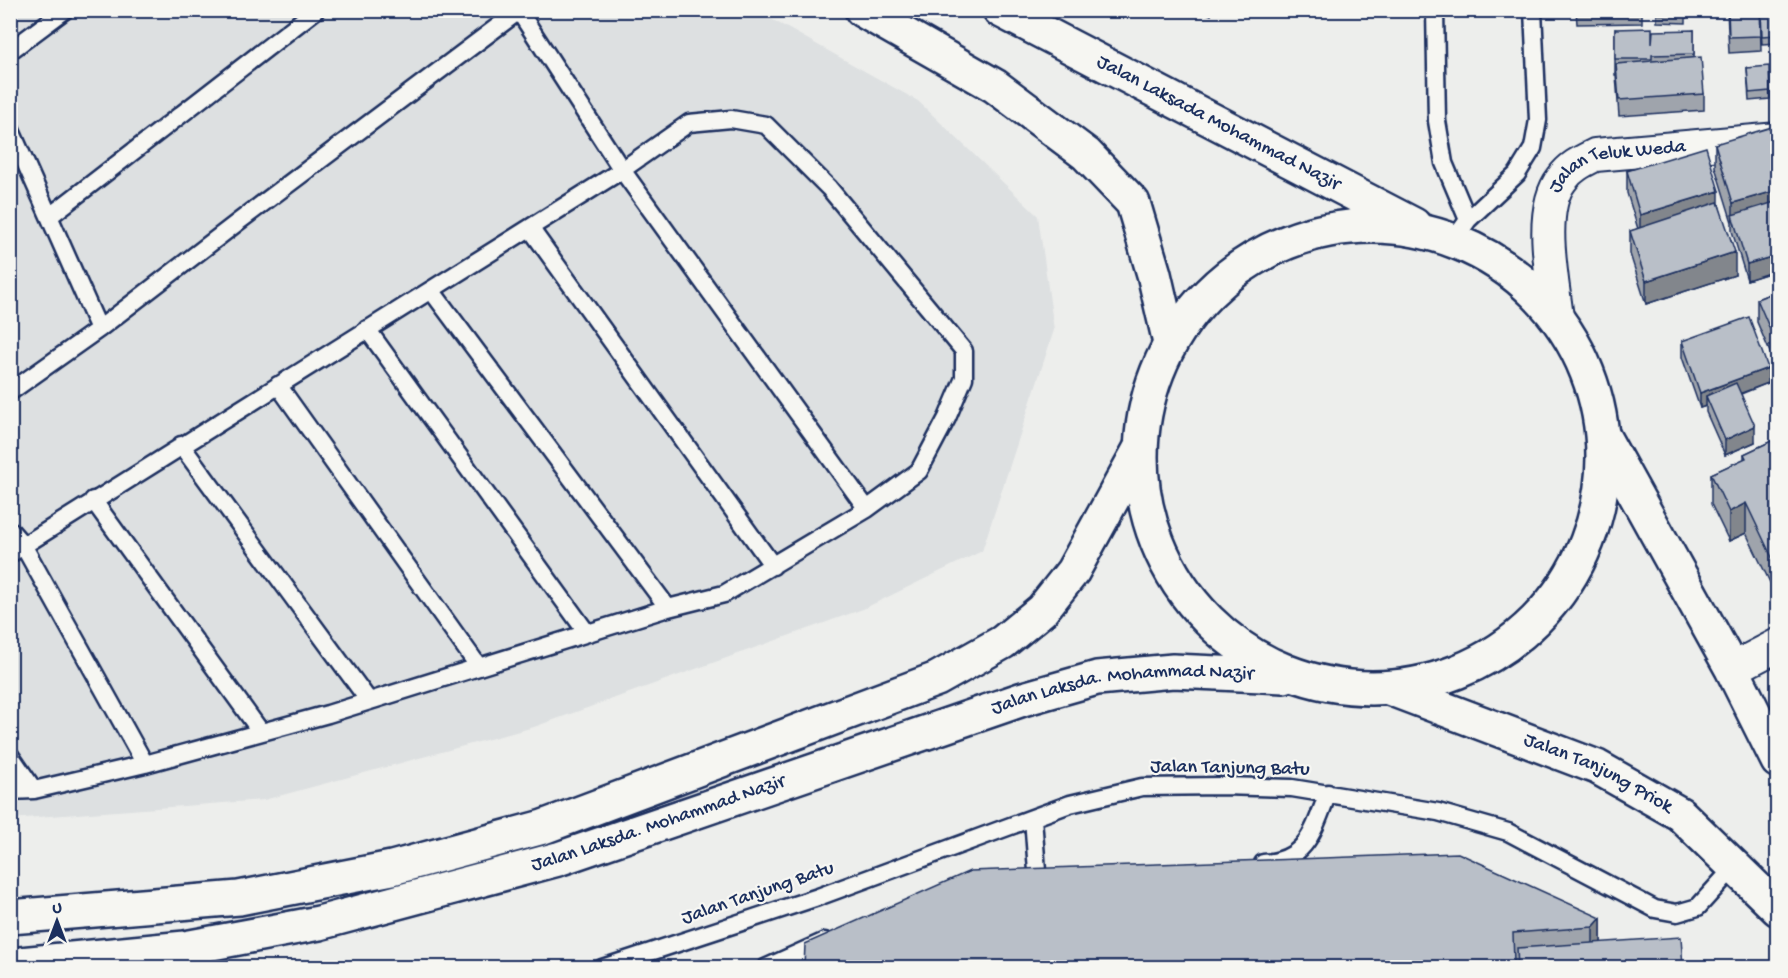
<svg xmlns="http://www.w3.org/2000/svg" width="1788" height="978" viewBox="0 0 1788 978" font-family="'Gochi Hand',sans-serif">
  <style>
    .built { fill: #dde0e1 }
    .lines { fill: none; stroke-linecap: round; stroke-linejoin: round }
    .lane-casing { stroke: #1b2f5e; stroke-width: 21 }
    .street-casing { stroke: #1b2f5e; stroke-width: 36 }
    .secondary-casing { stroke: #1b2f5e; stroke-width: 38 }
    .lane { stroke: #f6f6f2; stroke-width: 16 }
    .street { stroke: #f6f6f2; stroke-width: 32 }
    .secondary { stroke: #f6f6f2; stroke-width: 33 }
    .wall { fill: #9fa4ac; stroke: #1b2f5e; stroke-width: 1.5 }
    .shaded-wall { fill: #82868c; stroke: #1b2f5e; stroke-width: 1.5 }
    .building { fill: #b9bfc8; stroke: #1b2f5e; stroke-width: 1.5 }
    .labels { text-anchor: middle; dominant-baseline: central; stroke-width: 4.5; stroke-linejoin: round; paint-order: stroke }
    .street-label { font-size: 20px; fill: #1b2f5e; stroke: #f6f6f2 }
  </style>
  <rect width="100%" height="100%" fill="#edeeec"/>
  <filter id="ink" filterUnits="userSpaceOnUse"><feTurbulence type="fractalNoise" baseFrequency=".0167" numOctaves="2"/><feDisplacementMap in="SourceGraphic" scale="12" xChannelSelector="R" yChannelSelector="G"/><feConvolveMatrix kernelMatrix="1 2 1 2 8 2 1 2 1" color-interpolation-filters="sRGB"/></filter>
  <g filter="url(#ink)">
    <path class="built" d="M 11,11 L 757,11 L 918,101 L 1038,216 L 1054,330 L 982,551 L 863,609 L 534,727 L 264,800 L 11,819 Z"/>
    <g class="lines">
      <g class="lane-casing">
        <path id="lane" d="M 1435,10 L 1437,121 L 1444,163 L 1468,220
          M 519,11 L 622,170 L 867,509
          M 10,51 L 65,10
          M 10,128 L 99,329
          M 50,216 L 316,10
          M 530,228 L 773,566
          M 1453,241 L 1468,220 L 1517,174 L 1533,148 L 1538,120 L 1533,10
          M 431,290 L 668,608
          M 367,329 L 587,633
          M 278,385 L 479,667
          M 10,392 L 99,329 L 238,222 L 520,10
          M 181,445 L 369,701
          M 93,500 L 261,732
          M 10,530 L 23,545 L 145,764
          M 10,554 L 622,170 L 689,123 L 731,119 L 766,125 L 829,188 L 964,351 L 964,378 L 947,418 L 919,471 L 867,509 L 724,594 L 668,608 L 328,714 L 145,764 L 34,790 L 10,791
          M 10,755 L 34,790
          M 1033,818 L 1037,871
          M 1263,863 C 1307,861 1314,829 1328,793
          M 602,968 L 818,897 L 1070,804 L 1142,787 L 1223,786 L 1292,788 L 1438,812 L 1508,832 L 1655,909 L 1677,913 L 1698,907 L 1735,866
          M 765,968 L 825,941"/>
      </g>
      <g class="street-casing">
        <g id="street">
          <path id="s1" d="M 1557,318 C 1553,281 1537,210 1562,179 C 1570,167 1583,161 1595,155 L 1778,139"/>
          <path d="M 1732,669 L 1778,645"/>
        </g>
      </g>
      <g class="secondary-casing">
        <g id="secondary">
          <path d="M 862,10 L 995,86 L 1086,154 L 1133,203 L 1154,274 L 1170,343"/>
          <path id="s2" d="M 1000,10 L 1414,225"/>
          <circle cx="1372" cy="457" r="231"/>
          <path d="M 1604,438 L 1732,669 L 1778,761"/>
          <path id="s3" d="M 1389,688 L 1597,767 L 1680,814 L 1778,909"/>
          <path d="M 10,917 L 239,898 L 392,868 L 543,827 L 937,679 L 1003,642 L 1042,610 L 1073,571 L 1140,449"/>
          <path id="s4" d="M 10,965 L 185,948 L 319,923 L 558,859 L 1023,699 L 1097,678 L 1173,671 L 1284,676"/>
        </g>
      </g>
      <use href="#lane" class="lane"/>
      <use href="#street" class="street"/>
      <use href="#secondary" class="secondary"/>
    </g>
    <path class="wall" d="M 1200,10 L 1213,10 L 1211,15 Z
      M 1576,10 L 1642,10 L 1642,23 L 1577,24 Z
      M 1657,10 L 1686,10 L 1686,23 L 1657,22 Z
      M 1727,10 L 1760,10 L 1761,51 L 1729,53 Z
      M 1760,10 L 1778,10 L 1778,43 L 1762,44 Z
      M 1615,29 L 1652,44 L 1694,30 L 1694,58 L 1704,94 L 1704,110 L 1619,116 L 1616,75 L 1615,75 Z
      M 1747,68 L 1770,91 L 1770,99 L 1749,101 Z
      M 1778,135 L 1778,371 L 1757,322 L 1757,299 L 1777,291 L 1775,285 L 1775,271 L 1747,280 L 1732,231 L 1732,222 L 1715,167 L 1715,144 Z
      M 1627,171 L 1719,204 L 1735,275 L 1646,304 L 1630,254 L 1630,231 L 1638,229 L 1627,193 Z
      M 1682,341 L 1768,383 L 1741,394 L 1755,442 L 1725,455 L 1706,412 L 1706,406 L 1700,408 L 1682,357 Z
      M 1778,438 L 1778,599 L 1746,533 L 1729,541 L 1711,504 L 1711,474 L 1744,459 L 1744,454 Z
      M 1601,918 L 1601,943 L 1683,968 L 1517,968 L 1517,962 L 1514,962 L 1514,968 L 804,968 Z"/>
    <path class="shaded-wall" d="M 1778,190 L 1778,213 L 1733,220 L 1733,203 Z
      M 1719,191 L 1719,214 L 1640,238 L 1640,215 Z
      M 1735,252 L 1735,275 L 1646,304 L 1646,281 Z
      M 1778,255 L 1778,269 L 1775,262 L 1775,271 L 1747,280 L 1747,264 Z
      M 1768,368 L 1768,383 L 1710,405 L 1706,396 L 1706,406 L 1700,408 L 1700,393 Z
      M 1755,426 L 1755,442 L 1725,455 L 1725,440 Z
      M 1746,503 L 1746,533 L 1729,541 L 1729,512 Z
      M 1601,918 L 1601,947 L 1593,957 L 1593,927 Z"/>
    <path class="building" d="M 1657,10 L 1686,10 L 1686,15 L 1657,14 Z
      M 1728,10 L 1760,10 L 1761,36 L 1729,37 Z
      M 1761,10 L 1778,10 L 1778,35 L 1762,36 Z
      M 1652,28 L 1652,44 L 1653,31 L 1694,30 L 1694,54 L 1652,55 L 1652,59 L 1615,59 L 1615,29 Z
      M 1701,57 L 1704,94 L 1619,100 L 1616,64 Z
      M 1769,66 L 1770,91 L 1749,93 L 1747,68 Z
      M 1775,126 L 1778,135 L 1778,190 L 1733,203 L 1715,144 Z
      M 1706,147 L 1719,191 L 1640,215 L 1627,171 Z
      M 1778,201 L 1778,255 L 1747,264 L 1732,215 Z
      M 1718,202 L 1735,252 L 1646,281 L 1630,231 Z
      M 1778,261 L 1778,269 L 1775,262 Z
      M 1778,291 L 1778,348 L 1757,299 Z
      M 1749,317 L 1768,368 L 1700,393 L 1682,341 Z
      M 1736,383 L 1755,426 L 1725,440 L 1706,396 Z
      M 1778,438 L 1778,570 L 1746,503 L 1729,512 L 1711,474 L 1746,458 L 1744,454 Z
      M 1458,853 L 1601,918 L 1593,927 L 1513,933 L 1514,962 L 1374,968 L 804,968 L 805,944 L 970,871 Z
      M 1681,937 L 1683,968 L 1518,968 L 1517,948 Z"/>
  </g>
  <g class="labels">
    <g class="street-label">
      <text stroke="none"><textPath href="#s2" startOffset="246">Jalan Laksada Mohammad Nazir</textPath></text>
      <text stroke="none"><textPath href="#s1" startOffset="201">Jalan Teluk Weda</textPath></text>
      <text stroke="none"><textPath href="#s4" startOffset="1152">Jalan Laksda. Mohammad Nazir</textPath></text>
      <text transform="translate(1230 769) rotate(1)">Jalan Tanjung Batu</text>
      <text stroke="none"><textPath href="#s3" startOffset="226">Jalan Tanjung Priok</textPath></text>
      <text stroke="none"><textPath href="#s4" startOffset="666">Jalan Laksda. Mohammad Nazir</textPath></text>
      <text transform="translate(758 894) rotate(-19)">Jalan Tanjung Batu</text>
    </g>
  </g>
  <rect width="1788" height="978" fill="none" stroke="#f6f6f2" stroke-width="36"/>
  <rect x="18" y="18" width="1752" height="942" fill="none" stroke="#1b2f5e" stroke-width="2" filter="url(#ink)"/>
  <g transform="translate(57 921)" stroke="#f6f6f2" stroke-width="4.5" paint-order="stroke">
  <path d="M0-4.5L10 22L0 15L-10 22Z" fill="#1b2f5e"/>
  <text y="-9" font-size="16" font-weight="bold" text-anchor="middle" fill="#1b2f5e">U</text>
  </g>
</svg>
